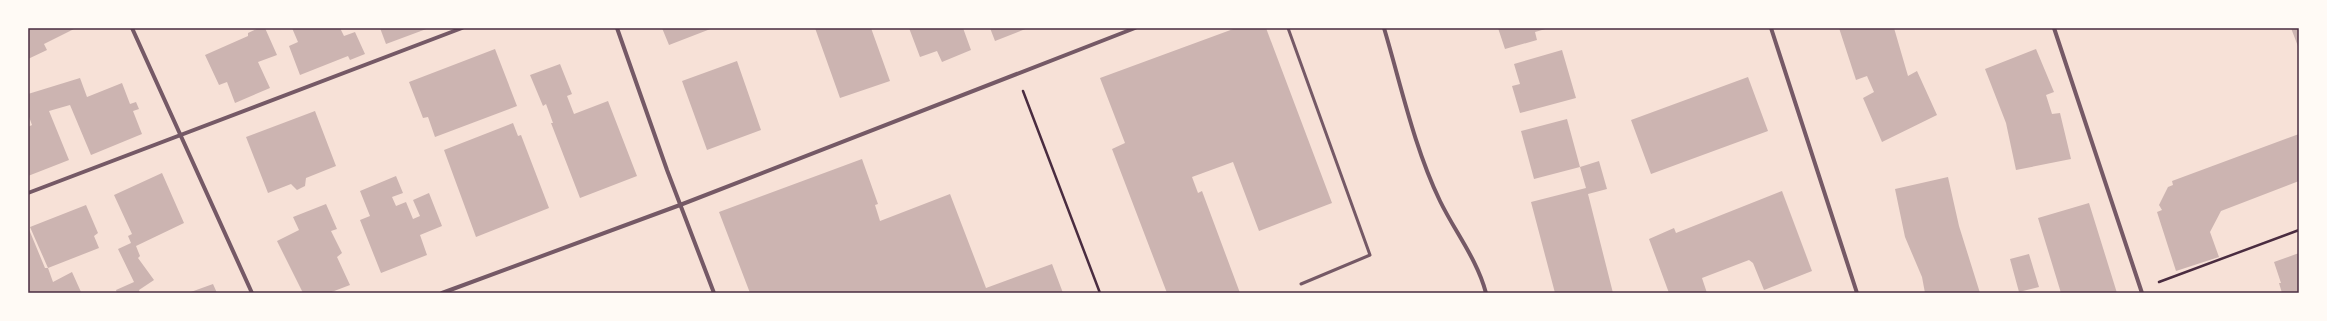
<svg xmlns="http://www.w3.org/2000/svg" width="2327" height="321" viewBox="0 0 2327 321" font-family="'Sofia Sans Condensed',sans-serif">
  <style>
    .building { fill: #ccb4b1 }
    .lines { fill: none; stroke-linecap: round; stroke-linejoin: round }
    .path { stroke: #4a2c40; stroke-width: 2.5 }
    .service { stroke: #755966; stroke-width: 3 }
    .minor { stroke: #755966; stroke-width: 4 }
    .neatline { fill: none; stroke: #4a2c40; stroke-width: 1.5 }
  </style>
  <rect width="100%" height="100%" fill="#f7e1d7"/>
  <path class="building" d="M 28,28 L 76,28 L 44,44 L 47,50 L 28,59 Z
    M 259,28 L 265,28 L 277,55 L 258,62 L 270,88 L 235,103 L 227,82 L 219,85 L 205,55 L 248,36 L 248,33 Z
    M 292,28 L 340,28 L 344,36 L 355,32 L 365,54 L 350,60 L 348,56 L 300,75 L 289,46 L 298,42 Z
    M 380,28 L 429,28 L 386,44 Z
    M 662,28 L 713,28 L 669,45 Z
    M 815,28 L 871,28 L 890,81 L 840,98 Z
    M 909,28 L 963,28 L 971,50 L 942,62 L 937,51 L 920,57 Z
    M 990,28 L 1028,28 L 995,41 Z
    M 1236,28 L 1266,28 L 1332,203 L 1259,231 L 1233,162 L 1192,177 L 1198,193 L 1202,191 L 1240,293 L 1167,293 L 1112,149 L 1125,143 L 1100,78 Z
    M 1498,28 L 1549,28 L 1535,32 L 1537,40 L 1505,49 Z
    M 1839,28 L 1894,28 L 1908,76 L 1917,71 L 1937,115 L 1882,142 L 1863,98 L 1874,92 L 1867,76 L 1856,80 Z
    M 2291,28 L 2299,28 L 2299,49 Z
    M 495,49 L 517,106 L 435,137 L 428,117 L 423,118 L 409,82 Z
    M 2036,49 L 2054,92 L 2046,95 L 2052,114 L 2060,113 L 2071,159 L 2016,170 L 2006,123 L 1985,69 Z
    M 1562,50 L 1576,98 L 1520,113 L 1512,86 L 1520,84 L 1514,64 Z
    M 737,61 L 761,130 L 707,150 L 682,81 Z
    M 560,64 L 572,94 L 567,96 L 574,114 L 608,101 L 637,176 L 580,198 L 551,123 L 553,123 L 546,104 L 543,106 L 530,75 Z
    M 1748,77 L 1768,131 L 1651,174 L 1631,120 Z
    M 80,78 L 87,97 L 122,83 L 130,104 L 136,102 L 139,109 L 133,111 L 142,134 L 91,155 L 70,105 L 49,111 L 69,160 L 28,176 L 28,127 L 32,125 L 28,114 L 28,94 Z
    M 315,111 L 336,166 L 306,178 L 305,186 L 297,190 L 291,184 L 268,193 L 246,137 Z
    M 1567,119 L 1580,167 L 1534,179 L 1521,131 Z
    M 513,123 L 518,136 L 521,135 L 549,208 L 476,237 L 444,150 Z
    M 2299,134 L 2299,181 L 2221,211 L 2210,232 L 2219,257 L 2176,271 L 2157,212 L 2162,210 L 2159,205 L 2168,187 L 2173,185 L 2172,181 Z
    M 862,159 L 878,204 L 875,205 L 880,221 L 950,194 L 986,288 L 1052,264 L 1063,293 L 750,293 L 719,212 Z
    M 1599,161 L 1607,189 L 1588,194 L 1613,293 L 1555,293 L 1531,202 L 1586,188 L 1580,167 Z
    M 162,173 L 184,223 L 136,246 L 140,256 L 138,258 L 154,280 L 139,290 L 140,293 L 117,293 L 116,290 L 134,282 L 118,249 L 131,243 L 128,236 L 132,234 L 114,195 Z
    M 396,176 L 403,193 L 392,197 L 396,206 L 406,202 L 413,219 L 420,216 L 413,200 L 429,193 L 442,226 L 420,235 L 427,255 L 381,273 L 360,220 L 370,216 L 360,191 Z
    M 1948,177 L 1959,226 L 1980,293 L 1925,293 L 1922,277 L 1905,237 L 1895,189 Z
    M 1782,191 L 1812,271 L 1764,290 L 1753,263 L 1749,260 L 1702,278 L 1707,293 L 1669,293 L 1649,239 L 1674,228 L 1676,233 Z
    M 2089,203 L 2117,293 L 2061,293 L 2038,218 Z
    M 326,204 L 337,229 L 331,231 L 342,253 L 337,257 L 350,285 L 329,293 L 303,293 L 277,241 L 299,230 L 293,217 Z
    M 86,205 L 98,233 L 94,236 L 99,248 L 48,268 L 30,227 Z
    M 28,227 L 45,268 L 48,268 L 53,282 L 72,272 L 81,292 L 28,293 Z
    M 2299,253 L 2299,293 L 2282,293 L 2279,283 L 2281,283 L 2274,262 Z
    M 2029,254 L 2039,287 L 2019,292 L 2010,259 Z
    M 213,284 L 217,293 L 188,293 Z"/>
  <g class="lines">
    <path class="path" d="M 1023,91 L 1100,293
      M 2159,282 L 2299,230"/>
    <path class="service" d="M 1288,28 L 1370,255 L 1301,284"/>
    <path class="minor" d="M 132,28 L 252,293
      M 617,28 L 667,170 L 714,293
      M 1384,28 C 1401,85 1414,147 1440,201 C 1455,232 1477,259 1486,293
      M 1771,28 L 1857,293
      M 2054,28 L 2142,293
      M 28,193 L 462,28
      M 442,293 L 680,205 L 1135,28"/>
  </g>
  <rect width="2327" height="321" fill="none" stroke="#fffaf5" stroke-width="58"/>
  <rect x="29" y="29" width="2269" height="263" class="neatline"/>
</svg>
